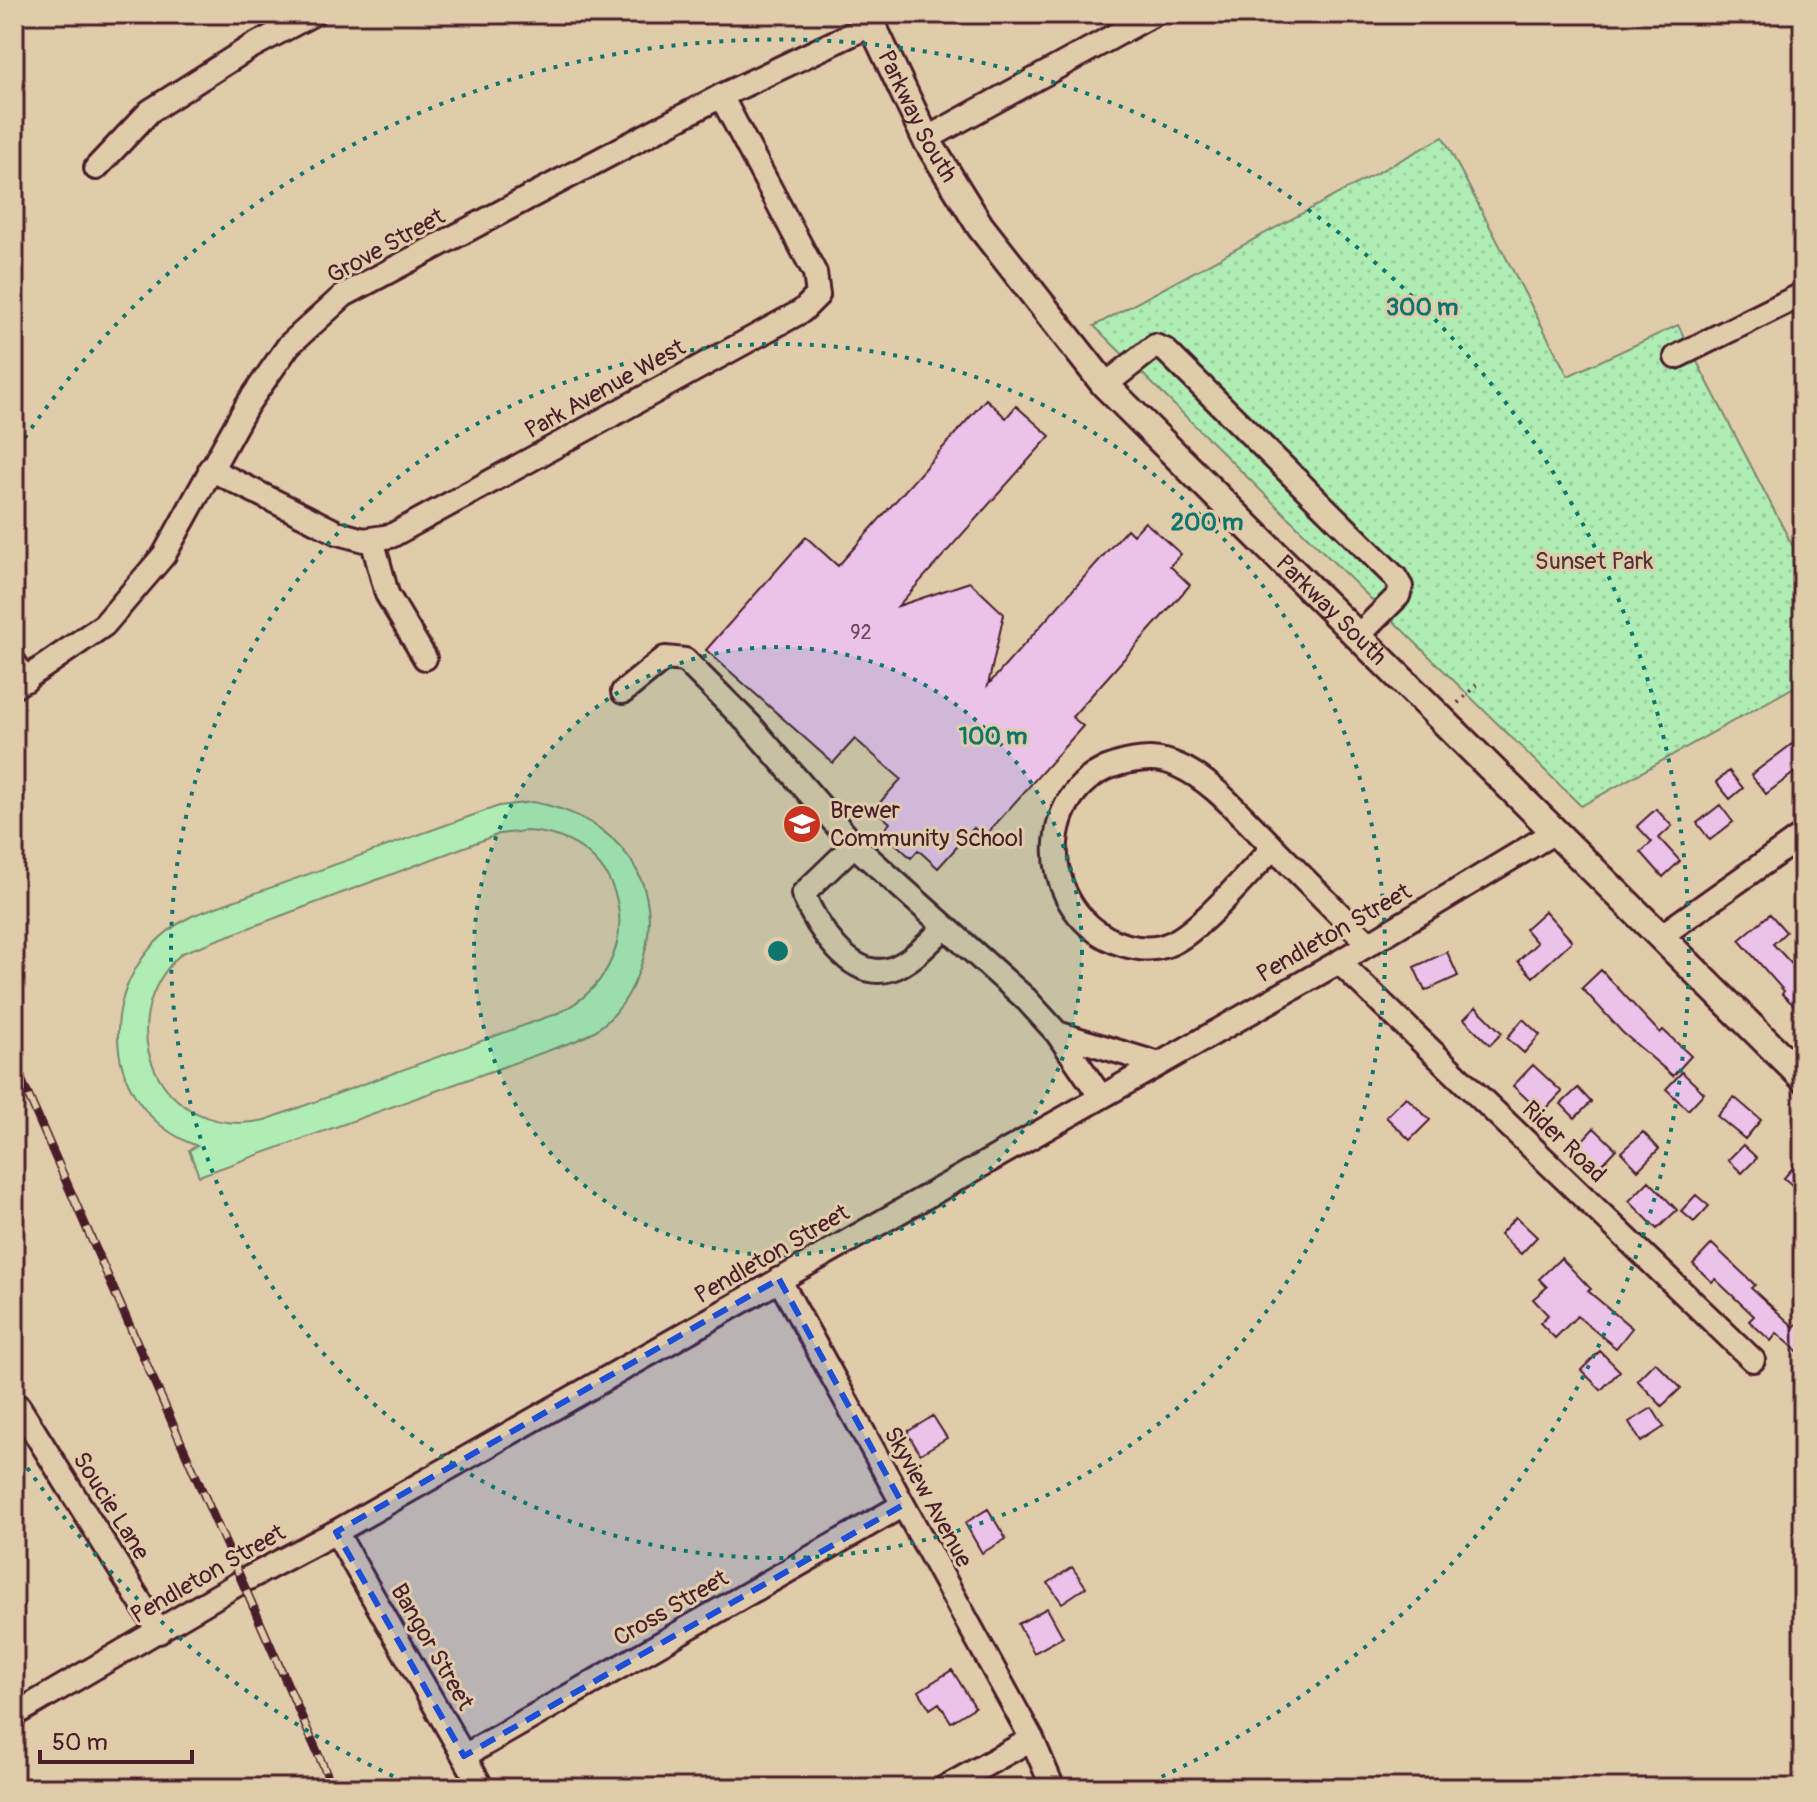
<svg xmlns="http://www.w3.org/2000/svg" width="1817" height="1802" viewBox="0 0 1817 1802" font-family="Pangolin,sans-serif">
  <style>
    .grass { fill: #afedb4; stroke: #7c8670; stroke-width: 2; fill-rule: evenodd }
    .park { fill: url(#park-dots); stroke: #7c8670; stroke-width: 2 }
    .building { fill: #eac2ea; stroke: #4a1f2b; stroke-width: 2 }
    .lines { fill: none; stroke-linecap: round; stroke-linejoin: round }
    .minor-casing { stroke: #4a1f2b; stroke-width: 28 }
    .major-casing { stroke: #4a1f2b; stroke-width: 32 }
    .path { stroke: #4a1f2b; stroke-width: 4; stroke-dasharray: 2 6; stroke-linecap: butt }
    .minor { stroke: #e0ccaa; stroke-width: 22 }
    .major { stroke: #e0ccaa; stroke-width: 26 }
    .rail-casing { stroke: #4a1f2b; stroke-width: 9 }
    .rail { stroke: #e0ccaa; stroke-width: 6; stroke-dasharray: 18; stroke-linecap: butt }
    .marked { fill: #1d4ed8; fill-opacity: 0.2; stroke: #1d4ed8; stroke-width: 6; stroke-dasharray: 16 10; stroke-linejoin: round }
    .ring { fill: none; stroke: #0f766e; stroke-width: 4; stroke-dasharray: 4 8 }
    .labels { text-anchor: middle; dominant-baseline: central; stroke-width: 6; stroke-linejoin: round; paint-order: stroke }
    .number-label { font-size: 20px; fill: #72485b }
    .street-label { font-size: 24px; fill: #4a1f2b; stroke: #e0ccaa }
    .park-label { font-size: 24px; fill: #543439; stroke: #e0ccaa }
    .poi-label { font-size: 24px; fill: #4a1f2b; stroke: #e0ccaa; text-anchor: start }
    .centre { fill: #0f766e; stroke: #e0ccaa; stroke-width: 4 }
    .ring-label { font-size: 24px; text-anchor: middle; font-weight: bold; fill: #0f766e; stroke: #e0ccaa; stroke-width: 6; stroke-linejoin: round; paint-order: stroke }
  </style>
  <defs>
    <pattern id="park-dots" width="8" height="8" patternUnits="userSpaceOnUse" patternTransform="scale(2)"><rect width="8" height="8" fill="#afedb4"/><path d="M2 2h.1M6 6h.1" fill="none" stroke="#98cb9b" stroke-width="1.8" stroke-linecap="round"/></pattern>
  </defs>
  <rect width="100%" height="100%" fill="#e0ccaa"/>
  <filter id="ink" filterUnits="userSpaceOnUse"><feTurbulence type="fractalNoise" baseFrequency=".0125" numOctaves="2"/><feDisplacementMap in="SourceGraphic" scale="16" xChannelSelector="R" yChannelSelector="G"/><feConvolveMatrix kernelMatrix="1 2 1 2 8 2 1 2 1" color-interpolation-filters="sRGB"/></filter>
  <g filter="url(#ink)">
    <path class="grass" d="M 533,802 C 619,817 672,885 639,971 C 627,1004 608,1028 575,1041 L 199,1176 L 189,1150 L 197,1146 C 89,1104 95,963 194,915 L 499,806 ZM 526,831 C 634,836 653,968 558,1013 L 265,1120 C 161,1143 105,1023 182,953 L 499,834 Z"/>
    <path class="park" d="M 1443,137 L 1568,376 L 1678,325 L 1803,566 L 1803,682 L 1581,806 L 1094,326 Z"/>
    <path class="building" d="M 986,399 L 1006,418 L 1016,406 L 1050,436 L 898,606 L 970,582 L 1004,614 L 988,685 L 1127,529 L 1133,535 L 1145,522 L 1181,554 L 1170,566 L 1190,585 L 1072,717 L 1083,726 L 984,837 L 974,828 L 938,868 L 918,850 L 911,858 L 883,832 L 890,823 L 874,809 L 901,779 L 855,739 L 833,763 L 706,650 L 806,537 L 838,566 Z
      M 1792,744 L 1803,758 L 1803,766 L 1766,794 L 1751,775 Z
      M 1729,771 L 1743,788 L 1730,799 L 1716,782 Z
      M 1720,805 L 1733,822 L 1710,840 L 1697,823 Z
      M 1656,809 L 1672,826 L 1659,838 L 1680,861 L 1663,877 L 1641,852 L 1652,842 L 1637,826 Z
      M 1545,911 L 1572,941 L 1533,977 L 1518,961 L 1537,943 L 1525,929 Z
      M 1770,914 L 1786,932 L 1773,944 L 1803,976 L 1803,1014 L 1782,994 L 1784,991 L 1739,940 Z
      M 1447,952 L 1458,976 L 1425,991 L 1414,967 Z
      M 1601,970 L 1660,1033 L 1663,1030 L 1691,1056 L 1673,1076 L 1622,1032 L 1582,988 Z
      M 1476,1007 L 1502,1033 L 1490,1045 L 1464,1019 Z
      M 1523,1019 L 1540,1035 L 1524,1053 L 1507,1038 Z
      M 1533,1065 L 1562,1092 L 1542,1113 L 1513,1086 Z
      M 1682,1072 L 1704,1093 L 1688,1110 L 1666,1089 Z
      M 1578,1088 L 1591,1102 L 1575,1118 L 1561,1104 Z
      M 1406,1097 L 1430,1120 L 1410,1140 L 1386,1117 Z
      M 1734,1097 L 1761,1120 L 1745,1139 L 1717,1116 Z
      M 1594,1128 L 1616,1149 L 1598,1168 L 1576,1147 Z
      M 1643,1132 L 1659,1149 L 1638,1170 L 1621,1152 Z
      M 1743,1145 L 1757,1158 L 1742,1173 L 1728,1160 Z
      M 1803,1156 L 1803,1195 L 1784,1178 Z
      M 1649,1181 L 1677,1210 L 1657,1229 L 1629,1201 Z
      M 1696,1195 L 1709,1206 L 1694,1222 L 1681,1211 Z
      M 1516,1217 L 1537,1237 L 1521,1254 L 1500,1234 Z
      M 1712,1244 L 1755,1285 L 1751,1288 L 1794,1327 L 1803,1317 L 1803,1356 L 1777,1333 L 1771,1341 L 1749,1321 L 1754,1316 L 1715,1279 L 1712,1282 L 1693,1264 Z
      M 1561,1258 L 1591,1289 L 1588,1291 L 1632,1328 L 1616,1348 L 1577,1316 L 1555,1338 L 1540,1323 L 1548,1315 L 1533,1299 L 1547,1287 L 1539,1279 Z
      M 1600,1351 L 1620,1371 L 1601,1390 L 1581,1370 Z
      M 1655,1362 L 1681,1388 L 1662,1406 L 1637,1380 Z
      M 1652,1408 L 1664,1427 L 1641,1442 L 1629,1422 Z
      M 933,1416 L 947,1438 L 920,1454 L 907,1432 Z
      M 988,1509 L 1006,1539 L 982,1553 L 965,1523 Z
      M 1072,1567 L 1086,1587 L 1062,1603 L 1048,1583 Z
      M 1047,1608 L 1063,1637 L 1034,1653 L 1018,1624 Z
      M 952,1670 L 975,1707 L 951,1722 L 939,1703 L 930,1709 L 919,1691 Z"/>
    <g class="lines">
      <g class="minor-casing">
        <path id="minor" d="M 926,139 L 1154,14
          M 96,168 L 150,111 L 249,48 L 313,14
          M 1676,357 L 1803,294
          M 1105,385 L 1155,346 L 1165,350 L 1395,577 L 1401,587 L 1398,596 L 1359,635
          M 210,469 L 338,533 L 364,540 L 391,536 L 802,311 L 818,295 L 815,273 L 721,96
          M 372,539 L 387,594 L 425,658
          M 14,662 L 26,680
          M 14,687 L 104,625 L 164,555 L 247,405 L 289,345 L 344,295 L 721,96 L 871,25
          M 623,692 L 665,658 L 685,660 L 750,725 L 854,845 L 1026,999 L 1057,1033 L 1101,1097
          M 854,845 L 803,894 C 816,925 850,982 891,969 C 912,962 930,941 945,927
          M 1273,848 C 1248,873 1202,929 1172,943 C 1151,953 1127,948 1107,938 C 1033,897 1039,780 1126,762 C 1146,758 1160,757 1179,766 C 1210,780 1234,808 1258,832 C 1295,869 1332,907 1369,944
          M 1661,936 L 1803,835
          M 1339,962 L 1753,1360
          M 1057,1033 L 1159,1064
          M 779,1279 L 1032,1739 L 1053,1788
          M 19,1407 L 159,1632
          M 336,1532 L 482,1788
          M 14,1715 L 241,1582 L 336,1532 L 1339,962 L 1553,833
          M 464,1756 L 903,1505
          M 944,1788 L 1032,1739"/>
      </g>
      <g class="major-casing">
        <g id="major">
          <path id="s1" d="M 867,14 L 926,139 L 980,226 L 1105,385 L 1803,1078"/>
        </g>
      </g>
      <path class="path" d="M 1458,703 L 1481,681"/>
      <use href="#minor" class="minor"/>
      <use href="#major" class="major"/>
      <g class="rail-casing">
        <path id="rail" d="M 14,1063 L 333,1788"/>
      </g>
      <use href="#rail" class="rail"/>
    </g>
  </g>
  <path class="marked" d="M 779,1279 L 903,1505 L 464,1756 L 336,1532 Z"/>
  <circle cx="778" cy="951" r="304" fill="#0f766e" fill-opacity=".12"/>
  <g class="ring">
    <circle cx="778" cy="951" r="304"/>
    <circle cx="778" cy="951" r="607"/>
    <path d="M415 1786A911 911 0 0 1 18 1454M18 448A911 911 0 1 1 1141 1786"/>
  </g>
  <defs>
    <g id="school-disc" transform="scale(2)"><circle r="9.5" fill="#c8321e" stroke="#e0ccaa"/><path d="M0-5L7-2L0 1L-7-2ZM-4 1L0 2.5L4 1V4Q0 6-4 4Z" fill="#fff"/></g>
  </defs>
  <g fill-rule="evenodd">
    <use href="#school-disc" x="802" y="824"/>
  </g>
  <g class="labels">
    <g class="number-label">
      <text x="861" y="632">92</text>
    </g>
    <g class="street-label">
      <text stroke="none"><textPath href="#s1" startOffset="114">Parkway South</textPath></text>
      <text transform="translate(386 246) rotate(-29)">Grove Street</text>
      <text transform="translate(605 389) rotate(-29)">Park Avenue West</text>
      <text stroke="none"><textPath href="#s1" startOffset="762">Parkway South</textPath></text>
      <text transform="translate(1334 933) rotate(-30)">Pendleton Street</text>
      <text transform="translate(1564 1142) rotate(44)">Rider Road</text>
      <text transform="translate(772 1254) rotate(-30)">Pendleton Street</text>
      <text transform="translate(928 1497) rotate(61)">Skyview Avenue</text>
      <text transform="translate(111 1506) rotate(58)">Soucie Lane</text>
      <text transform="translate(208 1574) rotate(-30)">Pendleton Street</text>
      <text transform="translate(671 1608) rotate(-30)">Cross Street</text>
      <text transform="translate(432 1647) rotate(60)">Bangor Street</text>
    </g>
    <g class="park-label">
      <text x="1594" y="561">Sunset Park</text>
    </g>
    <g class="poi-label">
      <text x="830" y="810">Brewer<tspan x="830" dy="28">Community School</tspan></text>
    </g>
  </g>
  <circle cx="778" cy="951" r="12" class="centre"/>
  <g class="ring-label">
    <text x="1422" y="315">300 m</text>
    <text x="1207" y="530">200 m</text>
    <text x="993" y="744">100 m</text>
  </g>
  <rect width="1817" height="1802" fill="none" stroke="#e0ccaa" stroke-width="48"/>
  <rect x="24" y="24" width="1769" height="1754" fill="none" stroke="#4a1f2b" stroke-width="3" filter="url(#ink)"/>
  <path d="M40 1750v12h152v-12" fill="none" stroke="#4a1f2b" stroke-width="4"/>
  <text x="52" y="1750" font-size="24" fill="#4a1f2b" stroke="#e0ccaa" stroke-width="6" paint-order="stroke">50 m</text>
</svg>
